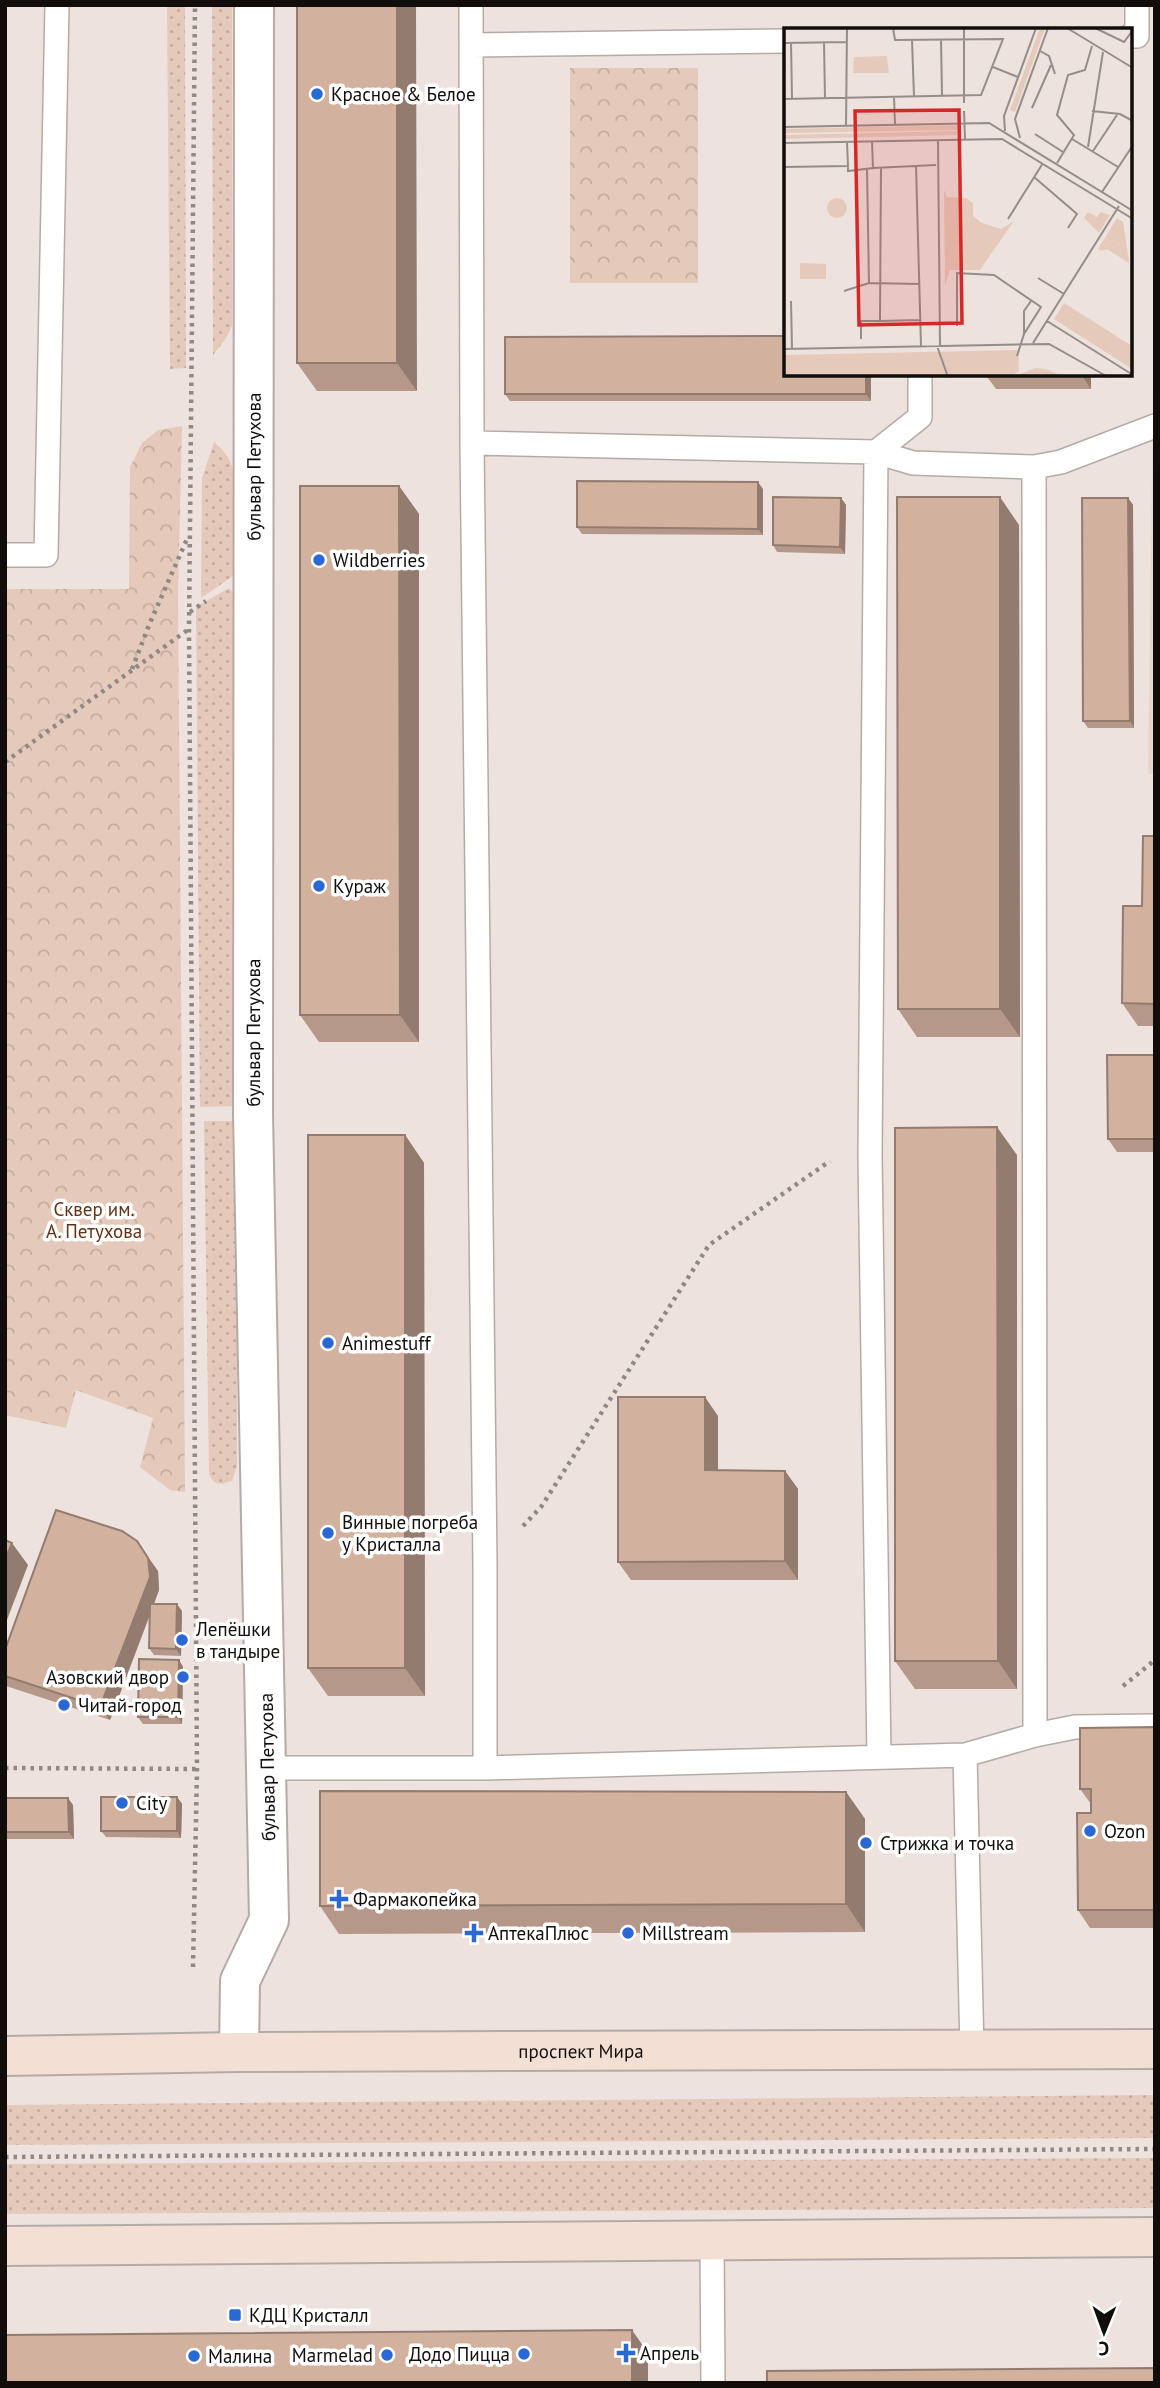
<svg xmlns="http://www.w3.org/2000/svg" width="1160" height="2388" viewBox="0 0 1160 2388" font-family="'PT Sans',sans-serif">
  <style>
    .built { fill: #e8d6cc }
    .grass { fill: url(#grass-dots) }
    .park { fill: url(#park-crowns) }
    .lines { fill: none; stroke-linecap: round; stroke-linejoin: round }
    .lane-casing { stroke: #b5aba6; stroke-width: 26 }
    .street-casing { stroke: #b5aba6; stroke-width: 42 }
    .secondary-casing { stroke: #b5aba6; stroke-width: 42 }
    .path { stroke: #908884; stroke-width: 4.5; stroke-dasharray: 3.5 5; stroke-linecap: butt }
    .lane { stroke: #fff; stroke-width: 23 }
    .street { stroke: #fff; stroke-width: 38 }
    .secondary { stroke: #f3dfd4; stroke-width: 38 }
    .wall { fill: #b59889 }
    .shaded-wall { fill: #937c6f }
    .building { fill: #d2b19f; stroke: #937c6f; stroke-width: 2 }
    .poi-dot { fill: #2968d5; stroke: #fff; stroke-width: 2.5 }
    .labels { text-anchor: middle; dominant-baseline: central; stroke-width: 7; stroke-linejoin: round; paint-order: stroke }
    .poi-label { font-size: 19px; fill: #100d0b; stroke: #fff; text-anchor: start }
    .street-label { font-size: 19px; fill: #100d0b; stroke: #fff }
    .park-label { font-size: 19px; fill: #5f3317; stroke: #fff }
    .inset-road { fill: none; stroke: #958d89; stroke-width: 2 }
    .view { fill: #d62828; fill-opacity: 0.15; stroke: #d62828; stroke-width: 3.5 }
    .inset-edge { fill: none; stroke: #100d0b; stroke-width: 3.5 }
  </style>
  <defs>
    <pattern id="grass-dots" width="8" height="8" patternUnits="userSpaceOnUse" patternTransform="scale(1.75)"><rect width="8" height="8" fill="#e5cabb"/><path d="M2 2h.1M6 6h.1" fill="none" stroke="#c3ac9f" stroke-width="1.8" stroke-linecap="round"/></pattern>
    <pattern id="park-crowns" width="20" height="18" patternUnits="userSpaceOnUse" patternTransform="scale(1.75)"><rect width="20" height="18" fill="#e5cabb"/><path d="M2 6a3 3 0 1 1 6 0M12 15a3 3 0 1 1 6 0" fill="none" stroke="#c3ac9f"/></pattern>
  </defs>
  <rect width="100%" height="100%" fill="#ede2dd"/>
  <path class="built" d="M 1155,240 L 1155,774 L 1148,774 Z"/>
  <path class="grass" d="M 167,5 L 185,5 L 186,368 L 170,369 Z
    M 212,5 L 232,5 L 232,326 L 225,340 L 213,355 Z
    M 214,442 C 221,448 228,455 231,464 C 240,488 233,548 233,576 L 201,598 L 202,478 Z
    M 229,588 L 234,593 L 237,1106 L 200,1107 L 196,607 Z
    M 204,1121 L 237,1121 L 237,1466 L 232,1481 L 221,1484 L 214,1482 L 209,1475 Z
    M 1155,2095 L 1155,2138 L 5,2145 L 5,2105 Z
    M 1155,2158 L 1155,2208 L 5,2214 L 5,2164 Z"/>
  <path class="park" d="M 570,68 L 698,68 L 698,283 L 570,283 Z
    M 182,426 L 178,594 L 185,1492 L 170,1490 L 140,1467 L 153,1418 L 76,1390 L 66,1428 L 5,1415 L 5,589 L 129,589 L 130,467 L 142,443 L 158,430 Z"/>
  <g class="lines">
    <g class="lane-casing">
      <path id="lane" d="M 471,5 L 472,443 L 485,1564 L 485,1768
        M 1130,36 L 1137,36 L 1137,5
        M 472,45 L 786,41
        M 472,443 L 876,452 L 913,463 L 1034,467 L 1061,462 L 1155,426
        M 1034,467 L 1035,1735
        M 5,555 L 46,555 L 57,5
        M 879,1756 L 870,1155 L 876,452 L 920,417 L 920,374
        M 267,1768 L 485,1768 L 965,1755
        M 972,2050 L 965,1755 L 1035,1735 L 1075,1727 L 1155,1726
        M 712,2240 L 713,2383"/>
    </g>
    <g class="street-casing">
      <g id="street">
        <path id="s1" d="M 239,2052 L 240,1981 L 269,1920 L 253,1114 L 254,5"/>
      </g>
    </g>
    <g class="secondary-casing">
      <g id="secondary">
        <path id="s2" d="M 5,2056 L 239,2052 L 1155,2049"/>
        <path d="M 5,2246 L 1155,2237"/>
      </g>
    </g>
    <path class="path" d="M 190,612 L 206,601
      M 132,669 L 149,625 L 187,539
      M 5,762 L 189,629
      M 523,1526 L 541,1507 L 709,1245 L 830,1161
      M 1123,1686 L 1155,1660
      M 5,1768 L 197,1769
      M 193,1967 L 197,1769 L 189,629 L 195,5
      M 5,2157 L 1155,2149"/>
    <use href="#lane" class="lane"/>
    <use href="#street" class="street"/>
    <use href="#secondary" class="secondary"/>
  </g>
  <path class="wall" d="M 297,5 L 417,391 L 317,391 L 297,363 Z
    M 871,374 L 871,401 L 510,401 L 505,394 Z
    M 985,374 L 1091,374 L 1091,389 L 996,389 Z
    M 399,486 L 419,514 L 419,1042 L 319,1042 L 300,1015 Z
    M 763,489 L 763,535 L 582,534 L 577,527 Z
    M 841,498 L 846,505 L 845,554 L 777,552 L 773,545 Z
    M 1128,498 L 1133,505 L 1134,728 L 1088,728 L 1083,721 Z
    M 1019,525 L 1020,1037 L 917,1037 L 898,1009 Z
    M 1155,836 L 1155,1026 L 1138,1026 L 1122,1003 L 1142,906 Z
    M 1155,1055 L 1155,1152 L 1117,1152 L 1108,1139 Z
    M 405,1135 L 424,1163 L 425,1696 L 328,1696 L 308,1668 Z
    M 1017,1155 L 1017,1689 L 915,1689 L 895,1661 Z
    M 718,1416 L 718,1470 L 785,1471 L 798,1489 L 798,1580 L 631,1580 L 618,1562 Z
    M 158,1571 L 159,1590 L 154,1604 L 182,1611 L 181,1656 L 154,1655 L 149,1648 L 150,1615 L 110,1720 L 6,1686 L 5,1650 Z
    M 179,1660 L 183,1667 L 182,1724 L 143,1724 L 138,1717 Z
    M 1155,1727 L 1155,1928 L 1090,1928 L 1078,1910 L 1091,1813 L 1091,1804 L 1080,1789 Z
    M 846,1792 L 865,1819 L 865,1932 L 339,1934 L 320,1906 Z
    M 177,1797 L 182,1804 L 181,1838 L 106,1837 L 101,1831 Z
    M 5,1798 L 73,1805 L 74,1839 L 5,1839 Z"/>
  <path class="shaded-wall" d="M 397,5 L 416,5 L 417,391 L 397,363 Z
    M 866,374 L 871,374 L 871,401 L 866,394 Z
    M 1081,374 L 1091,374 L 1091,389 Z
    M 758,482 L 763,489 L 763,535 L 758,529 Z
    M 399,486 L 419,514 L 419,1042 L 400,1015 Z
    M 1000,497 L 1019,525 L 1020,1037 L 1000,1009 Z
    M 841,498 L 846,505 L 845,554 L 840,547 Z
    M 1128,498 L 1133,505 L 1134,728 L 1130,721 Z
    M 997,1127 L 1017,1155 L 1017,1689 L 998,1661 Z
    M 405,1135 L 424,1163 L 425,1696 L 405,1668 Z
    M 705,1397 L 718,1416 L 718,1489 L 705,1470 Z
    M 785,1471 L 798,1489 L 798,1580 L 785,1561 Z
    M 137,1541 L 158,1571 L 159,1590 L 110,1720 L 100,1707 Z
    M 12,1543 L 28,1565 L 5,1625 L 5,1560 Z
    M 177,1604 L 182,1611 L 181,1656 L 176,1649 Z
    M 179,1660 L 183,1667 L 182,1724 L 178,1717 Z
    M 846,1792 L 865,1819 L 865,1932 L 846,1904 Z
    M 177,1797 L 182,1804 L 181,1838 L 177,1831 Z
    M 68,1798 L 73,1805 L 74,1839 L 69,1832 Z
    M 632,2330 L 648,2353 L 648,2383 L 632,2383 Z"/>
  <path class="building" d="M 297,5 L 397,5 L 397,363 L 297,363 Z
    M 786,336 L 786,374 L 866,374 L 866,394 L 505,394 L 505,337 Z
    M 577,481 L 758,482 L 758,529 L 577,527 Z
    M 300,486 L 399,486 L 400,1015 L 300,1015 Z
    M 773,497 L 841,498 L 840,547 L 773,545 Z
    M 897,497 L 1000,497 L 1000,1009 L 898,1009 Z
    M 1082,498 L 1128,498 L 1130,721 L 1083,721 Z
    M 1143,836 L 1155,836 L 1155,1004 L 1122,1003 L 1123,906 L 1142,906 Z
    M 1107,1055 L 1155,1055 L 1155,1139 L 1108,1139 Z
    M 997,1127 L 998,1661 L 895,1661 L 895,1128 Z
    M 308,1135 L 405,1135 L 405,1668 L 308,1668 Z
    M 618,1397 L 705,1397 L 705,1470 L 785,1471 L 785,1561 L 618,1562 Z
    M 56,1510 L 122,1531 L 137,1541 L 148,1558 L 150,1577 L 100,1707 L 5,1676 L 5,1650 Z
    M 5,1540 L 12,1543 L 5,1560 Z
    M 150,1604 L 177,1604 L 176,1649 L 149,1648 Z
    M 139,1659 L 179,1660 L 178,1717 L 138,1717 Z
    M 1155,1727 L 1155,1910 L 1078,1910 L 1077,1813 L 1091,1813 L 1091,1789 L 1080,1789 L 1080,1728 Z
    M 320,1791 L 846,1792 L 846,1904 L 320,1906 Z
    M 101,1797 L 177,1797 L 177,1831 L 101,1831 Z
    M 5,1798 L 68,1798 L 69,1832 L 5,1832 Z
    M 632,2330 L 632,2383 L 5,2383 L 5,2335 Z
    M 1155,2368 L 1155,2383 L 767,2383 L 767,2371 Z"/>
  <g class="poi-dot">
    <circle cx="317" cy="94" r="7"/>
    <circle cx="319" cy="560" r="7"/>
    <circle cx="319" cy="886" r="7"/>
    <circle cx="328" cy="1343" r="7"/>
    <circle cx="328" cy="1533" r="7"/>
    <circle cx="182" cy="1640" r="7"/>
    <circle cx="183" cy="1677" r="7"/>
    <circle cx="64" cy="1705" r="7"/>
    <circle cx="122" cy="1803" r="7"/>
    <circle cx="1090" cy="1831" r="7"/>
    <circle cx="866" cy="1843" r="7"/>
    <path d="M335.5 1888.5h7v7h7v7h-7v7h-7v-7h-7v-7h7z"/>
    <path d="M470.5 1922.5h7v7h7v7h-7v7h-7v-7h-7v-7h7z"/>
    <circle cx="628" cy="1933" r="7"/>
    <rect x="228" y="2308" width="14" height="14" rx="3.5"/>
    <path d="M622.5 2342.5h7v7h7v7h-7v7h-7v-7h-7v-7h7z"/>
    <circle cx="524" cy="2354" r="7"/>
    <circle cx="387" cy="2355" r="7"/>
    <circle cx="194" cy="2356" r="7"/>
  </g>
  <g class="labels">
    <g class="poi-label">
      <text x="331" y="94">Красное &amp; Белое</text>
      <text x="333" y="560">Wildberries</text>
      <text x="333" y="886">Кураж</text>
      <text x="342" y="1343">Animestuff</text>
      <text x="342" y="1522">Винные погреба<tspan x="342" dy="22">у Кристалла</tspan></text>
      <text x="196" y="1629">Лепёшки<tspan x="196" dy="22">в тандыре</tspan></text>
      <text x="169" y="1677" text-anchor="end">Азовский двор</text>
      <text x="78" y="1705">Читай-город</text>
      <text x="136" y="1803">City</text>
      <text x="1104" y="1831">Ozon</text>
      <text x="880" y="1843">Стрижка и точка</text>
      <text x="353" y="1899">Фармакопейка</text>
      <text x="488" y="1933">АптекаПлюс</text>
      <text x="642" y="1933">Millstream</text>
      <text x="249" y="2315">КДЦ Кристалл</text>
      <text x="640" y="2353">Апрель</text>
      <text x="510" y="2354" text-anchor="end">Додо Пицца</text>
      <text x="373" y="2355" text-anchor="end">Marmelad</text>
      <text x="208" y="2356">Малина</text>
    </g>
    <g class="street-label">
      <text stroke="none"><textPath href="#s1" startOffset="1592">бульвар Петухова</textPath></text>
      <text stroke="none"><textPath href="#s1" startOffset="1026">бульвар Петухова</textPath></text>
      <text transform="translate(267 1767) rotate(-91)">бульвар Петухова</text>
      <text stroke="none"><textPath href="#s2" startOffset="576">проспект Мира</textPath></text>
    </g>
    <g class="park-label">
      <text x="94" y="1209">Сквер им.<tspan x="94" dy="22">А. Петухова</tspan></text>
    </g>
  </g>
  <g transform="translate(784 28)">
    <rect width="348" height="348" fill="#ede2dd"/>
    <path d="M 256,0 L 261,0 L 231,84 L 226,82 ZM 177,97 L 176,102 L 0,105 L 0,101 ZM 175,103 L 175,107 L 0,111 L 0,107 ZM 328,213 L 343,220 L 345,235 L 323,221 L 318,223 Z" fill="#e5cabb"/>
    <path d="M 333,190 L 339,194 L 343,220 L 328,213 L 318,223 L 314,221 ZM 280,275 L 348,318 L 348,341 L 270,291 Z" fill="#e5cabb"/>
    <path d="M 304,184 L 313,189 L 317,184 L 326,187 L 315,205 L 300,190 Z" fill="#e5cabb"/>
    <path d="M 160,162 L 163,169 L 182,170 L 189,175 L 189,188 L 198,195 L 217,201 L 230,193 L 196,242 L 166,242 L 161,257 ZM 234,322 L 235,343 L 227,349 L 0,348 L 0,327 Z" fill="#e5cabb"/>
    <path d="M 103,28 L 105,45 L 69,45 L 70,29 ZM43 180a10 10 0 1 1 20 0a10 10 0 1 1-20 0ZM 16,235 L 42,236 L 42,251 L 16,251 ZM 252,340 L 262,341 L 278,348 L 231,348 Z" fill="#e5cabb"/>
    <path class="inset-road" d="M 180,0 L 180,75M 283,0 L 349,40M 311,0 L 340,14 L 349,2M 157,11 L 158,67M 128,12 L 130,68M 7,14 L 8,71M 40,14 L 41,70M 0,15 L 63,14M 256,23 L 265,28 L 271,46M 209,39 L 234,49M 110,69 L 111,96M 0,71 L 197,67 L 219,11 L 111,12 L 109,0M 248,80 L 267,37M 180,83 L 181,111M 308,83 L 336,86 L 349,93M 62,97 L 63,0M 0,99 L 205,95 L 349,183M 221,103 L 220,88 L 252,0M 251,106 L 279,124M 236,110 L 231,91 L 264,0M 288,111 L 334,139M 154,112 L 156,318M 0,115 L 218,111 L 349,191M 304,119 L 319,24M 309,123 L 333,87M 273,135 L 290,107 L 273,87 L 284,47 L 301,42 L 308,18M 64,138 L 64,143 L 89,140 L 88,113M 132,138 L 137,318M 0,139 L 64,138 L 63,114M 89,140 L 152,137M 83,142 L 85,255M 250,149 L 293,186 L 284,200M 318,164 L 349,117M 224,191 L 259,135M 254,250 L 280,266M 60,263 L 85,255 L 136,256M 7,273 L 8,321M 96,293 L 136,292M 263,293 L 349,347M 173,298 L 173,245 L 210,247 L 257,279 L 240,306 L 233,328M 240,306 L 240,283 L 247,273M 77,311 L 77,293 L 96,293 L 97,139M 249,315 L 335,178M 153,318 L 164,349M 0,321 L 265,316 L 324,349"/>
    <path class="view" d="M 175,82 L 178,295 L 75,297 L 71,83 Z"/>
    <rect width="348" height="348" class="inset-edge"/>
  </g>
  <rect width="1160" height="2388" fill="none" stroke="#100d0b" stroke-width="14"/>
  <g transform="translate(1104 2332) rotate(181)" stroke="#ffffff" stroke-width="5" paint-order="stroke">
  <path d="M0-5L12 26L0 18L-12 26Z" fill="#100d0b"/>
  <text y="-10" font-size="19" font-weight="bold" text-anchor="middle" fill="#100d0b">С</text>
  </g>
</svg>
